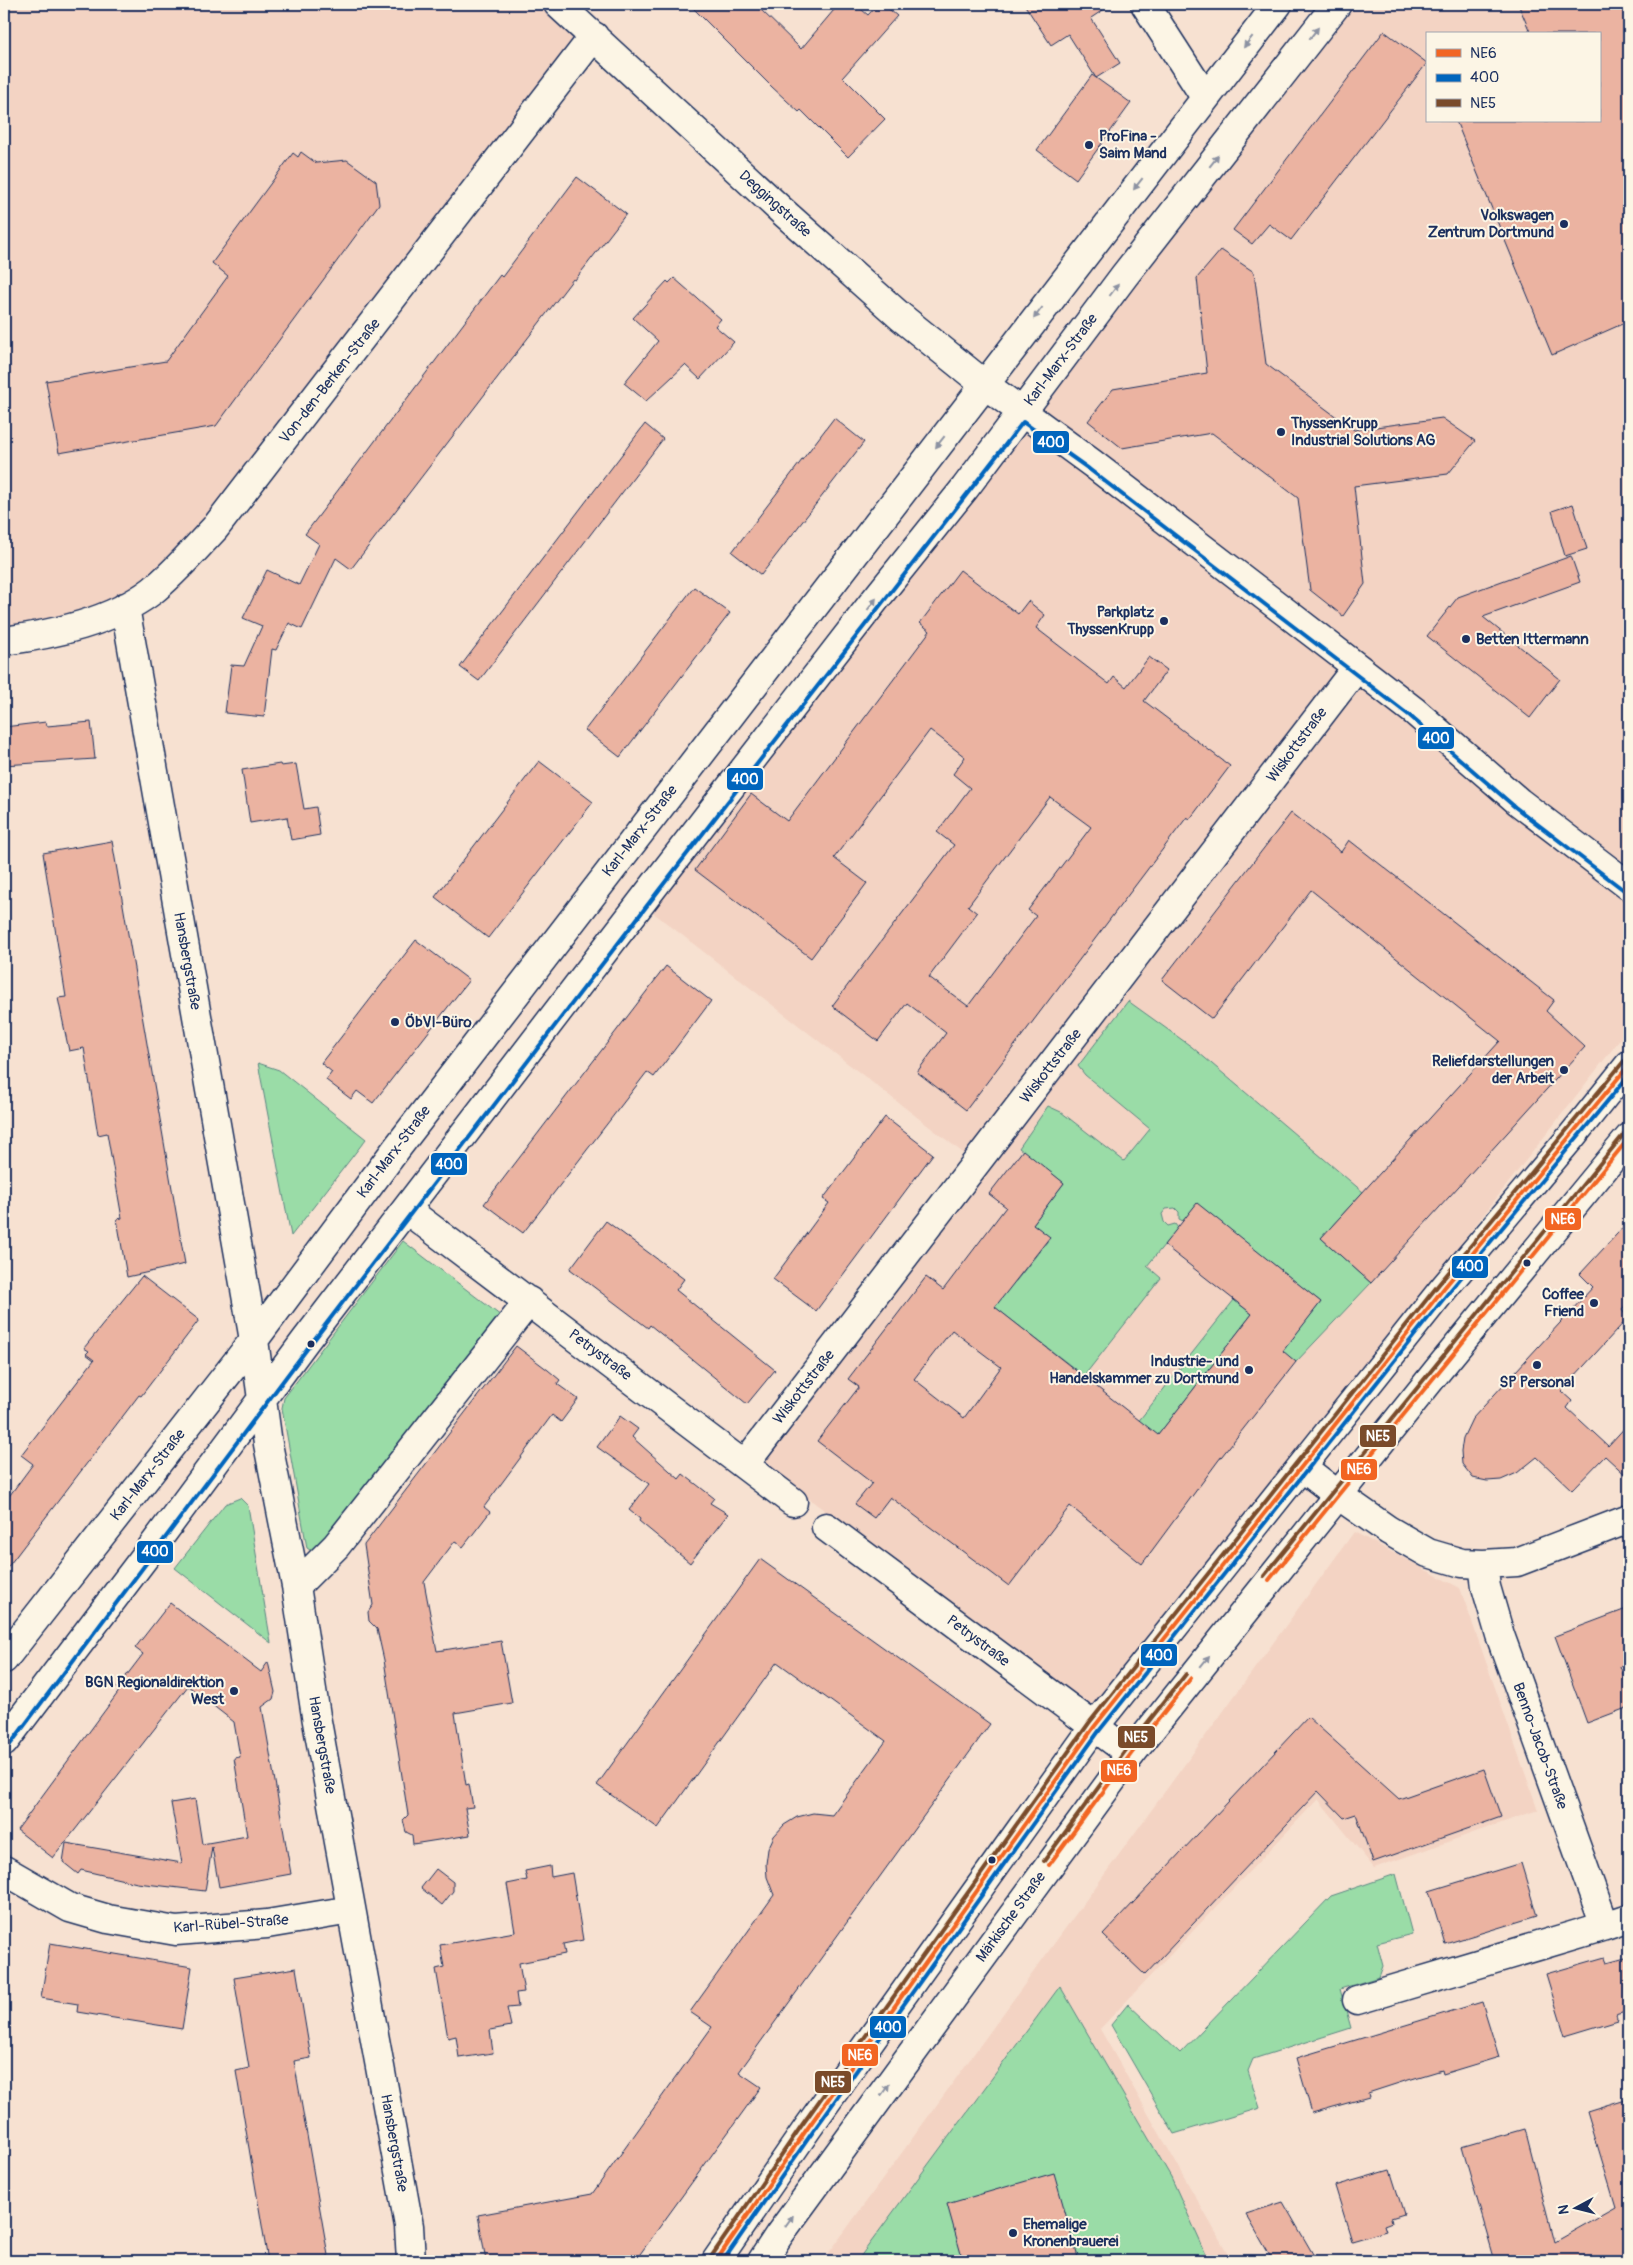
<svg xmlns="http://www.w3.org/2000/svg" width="1633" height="2265" viewBox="0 0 1633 2265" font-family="Pangolin,sans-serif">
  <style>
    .built { fill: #f3d3c3; fill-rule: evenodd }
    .green { fill: #9adca7; stroke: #5a8682 }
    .building { fill: #ebb3a1; stroke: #1b2f5e; fill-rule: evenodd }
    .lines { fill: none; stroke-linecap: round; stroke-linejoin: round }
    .minor-casing { stroke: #1b2f5e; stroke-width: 31 }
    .major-casing { stroke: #1b2f5e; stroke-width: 31 }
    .minor { stroke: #fcf5e5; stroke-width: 28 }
    .major { stroke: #fcf5e5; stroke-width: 28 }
    .bus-1-casing { stroke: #fcf5e5; stroke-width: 8 }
    .bus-2-casing { stroke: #fcf5e5; stroke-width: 8 }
    .bus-3-casing { stroke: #fcf5e5; stroke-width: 8 }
    .bus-1 { stroke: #f26522; stroke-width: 4 }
    .bus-2 { stroke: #0065bd; stroke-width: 4 }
    .bus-3 { stroke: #7a4b2a; stroke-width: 4 }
    .oneway { fill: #8c92a2 }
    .poi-dot { fill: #1b2f5e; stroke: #fcf5e5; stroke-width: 2 }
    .labels { text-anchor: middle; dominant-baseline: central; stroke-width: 4; stroke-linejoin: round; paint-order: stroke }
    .poi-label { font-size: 15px; font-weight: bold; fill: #1b2f5e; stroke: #fcf5e5; text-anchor: end }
    .street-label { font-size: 15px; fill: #1b2f5e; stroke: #fcf5e5 }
    .line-badge { stroke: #fcf5e5; stroke-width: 2 }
    .badge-label { font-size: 14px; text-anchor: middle; font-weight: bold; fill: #fff }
  </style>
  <rect width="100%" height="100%" fill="#f7e1d1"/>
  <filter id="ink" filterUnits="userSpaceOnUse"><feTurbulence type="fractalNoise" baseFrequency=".02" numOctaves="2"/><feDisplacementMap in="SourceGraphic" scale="10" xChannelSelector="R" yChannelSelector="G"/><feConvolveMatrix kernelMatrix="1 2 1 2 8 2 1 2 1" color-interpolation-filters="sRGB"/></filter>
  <g filter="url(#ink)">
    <path class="built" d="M 4,4 L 543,4 L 579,35 L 206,521 L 146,582 L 115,599 L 83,611 L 4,630 Z
      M 1346,4 L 1629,4 L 1629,1028 L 1263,1498 L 1091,1709 L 761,1463 L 984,1169 L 651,911 ZM 1427,34 L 1599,34 L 1599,121 L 1427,121 Z
      M 1354,1532 L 1460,1588 L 1538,1810 L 1374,1868 L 1318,1799 L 1100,2029 L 1232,2261 L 823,2261 Z"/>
    <path class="green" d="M 1128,1001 L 1192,1047 L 1363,1192 L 1321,1238 L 1371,1283 L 1296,1362 L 1282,1351 L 1321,1302 L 1197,1204 L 1183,1221 L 1179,1219 L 1179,1212 L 1175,1208 L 1166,1209 L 1162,1214 L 1164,1222 L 1168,1226 L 1175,1224 L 1178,1228 L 1147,1266 L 1161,1278 L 1084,1376 L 979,1295 L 1016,1281 L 1050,1238 L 1033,1224 L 1064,1183 L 1019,1148 L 1048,1106 L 1061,1112 L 1124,1161 L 1150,1129 L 1085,1075 L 1078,1066 Z
      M 258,1063 L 279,1070 L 366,1139 L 291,1236 Z
      M 403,1241 L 501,1316 L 314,1553 L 307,1548 L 282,1408 L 284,1398 Z
      M 1234,1300 L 1252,1314 L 1145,1452 L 1126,1437 Z
      M 240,1498 L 248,1506 L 271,1643 L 175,1568 L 225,1504 Z
      M 1396,1874 L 1412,1934 L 1377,1943 L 1383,1966 L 1379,1977 L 1340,1989 L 1351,2028 L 1253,2059 L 1248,2071 L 1260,2108 L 1174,2134 L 1111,2025 L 1128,2004 L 1180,2053 L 1331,1896 Z
      M 1060,1986 L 1171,2177 L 1209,2261 L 857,2261 Z"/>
    <path class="building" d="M 689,4 L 755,4 L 801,49 L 839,4 L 855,4 L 868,15 L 878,4 L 883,4 L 897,16 L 843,77 L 885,119 L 848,157 L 801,110 L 799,112 L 772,87 Z
      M 1024,4 L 1112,4 L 1091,18 L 1120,63 L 1096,78 L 1068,34 L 1051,45 Z
      M 1518,4 L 1629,4 L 1629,321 L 1552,355 L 1456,121 L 1599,121 L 1599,34 L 1531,34 Z
      M 1384,31 L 1427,63 L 1291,240 L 1269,224 L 1252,244 L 1233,230 Z
      M 1092,75 L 1131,103 L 1076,179 L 1037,150 Z
      M 301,152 L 316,163 L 347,160 L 376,181 L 379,204 L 216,426 L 59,453 L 46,381 L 166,361 L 228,276 L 212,263 L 293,153 L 298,157 Z
      M 577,177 L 626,214 L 575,280 L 573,279 L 351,569 L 336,558 L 302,629 L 289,623 L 276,650 L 272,649 L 264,717 L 225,713 L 231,665 L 244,666 L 262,626 L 243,618 L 267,570 L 299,585 L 319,544 L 305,534 L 500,275 L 502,277 Z
      M 1221,250 L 1254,272 L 1266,364 L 1354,430 L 1442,418 L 1475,441 L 1448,474 L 1354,486 L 1365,584 L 1343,616 L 1310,590 L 1298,498 L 1212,433 L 1122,448 L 1088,421 L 1113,389 L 1207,373 L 1197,278 Z
      M 674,278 L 721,319 L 715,326 L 734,342 L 700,379 L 685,365 L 646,401 L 624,383 L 658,341 L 633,318 L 667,281 L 669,283 Z
      M 834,418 L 864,442 L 761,575 L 732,552 Z
      M 645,424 L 663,439 L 479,681 L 460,667 Z
      M 1573,504 L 1587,549 L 1565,556 L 1552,511 Z
      M 1571,556 L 1580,582 L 1483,617 L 1560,679 L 1530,718 L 1427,636 L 1458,597 Z
      M 960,570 L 1018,614 L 1028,601 L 1045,615 L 1036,628 L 1109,684 L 1114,677 L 1126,687 L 1149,657 L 1167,670 L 1144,701 L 1230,766 L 1190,819 L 1187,817 L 966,1110 L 917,1072 L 946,1033 L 907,1003 L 878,1041 L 832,1006 L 954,845 L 937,832 L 970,788 L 953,774 L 965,757 L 930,730 L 834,858 L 867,883 L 811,958 L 695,870 L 751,794 L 787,821 L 930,631 L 920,623 ZM 1050,797 L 1091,827 L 1028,910 L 1036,916 L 968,1006 L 929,977 L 977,913 L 968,906 Z
      M 694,587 L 730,613 L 620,757 L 585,730 Z
      M 46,722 L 47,726 L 91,722 L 95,759 L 4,765 L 4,727 Z
      M 539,761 L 593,802 L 488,938 L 435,897 Z
      M 280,764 L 281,766 L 296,764 L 304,809 L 316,807 L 320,835 L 291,840 L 287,817 L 250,823 L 242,770 Z
      M 1291,813 L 1341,852 L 1349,840 L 1554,1000 L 1546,1011 L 1585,1047 L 1371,1283 L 1321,1238 L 1500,1041 L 1311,890 L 1212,1019 L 1162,980 Z
      M 112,841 L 185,1264 L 127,1277 L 117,1219 L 122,1218 L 107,1133 L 98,1135 L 84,1048 L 69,1051 L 58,998 L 66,997 L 43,853 Z
      M 416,940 L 469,980 L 373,1103 L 357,1091 L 351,1099 L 326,1080 L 332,1072 L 321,1063 Z
      M 666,966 L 711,1001 L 654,1077 L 647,1072 L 523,1233 L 484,1204 Z
      M 885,1117 L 933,1154 L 816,1311 L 773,1279 L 829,1203 L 823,1199 Z
      M 1023,1150 L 1064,1183 L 1033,1224 L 1050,1237 L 995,1307 L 1158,1435 L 1252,1314 L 1164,1245 L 1197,1203 L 1321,1302 L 1283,1351 L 1296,1362 L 1218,1461 L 1142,1564 L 1070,1506 L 1009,1586 L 890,1497 L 874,1518 L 855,1504 L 872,1483 L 817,1441 L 859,1387 L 848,1379 L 926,1277 L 943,1290 L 1006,1207 L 989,1194 ZM 952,1330 L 1001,1367 L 964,1418 L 914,1379 Z
      M 606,1221 L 684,1279 L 676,1290 L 775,1370 L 747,1404 L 650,1325 L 648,1328 L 570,1269 Z
      M 1629,1221 L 1629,1302 L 1622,1310 L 1628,1318 L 1561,1391 L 1572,1401 L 1567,1408 L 1608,1446 L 1629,1423 L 1629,1478 L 1605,1456 L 1572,1490 L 1537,1457 L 1517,1473 L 1501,1480 L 1487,1481 L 1473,1478 L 1462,1464 L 1461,1451 L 1463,1438 L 1472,1419 L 1593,1287 L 1580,1274 Z
      M 142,1276 L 199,1320 L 141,1396 L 139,1395 L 4,1572 L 4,1503 L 33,1464 L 21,1455 L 94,1360 L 86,1354 L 89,1351 L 84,1348 Z
      M 516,1346 L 548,1370 L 560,1380 L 557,1384 L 578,1399 L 561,1422 L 552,1415 L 484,1507 L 490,1512 L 463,1547 L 455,1541 L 424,1582 L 437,1651 L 501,1641 L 512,1703 L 455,1713 L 466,1785 L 469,1784 L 473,1807 L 465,1808 L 470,1835 L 413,1844 L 412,1835 L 406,1832 L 403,1820 L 408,1815 L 384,1660 L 377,1629 L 369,1621 L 368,1612 L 373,1605 L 364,1545 Z
      M 620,1416 L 638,1429 L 632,1437 L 679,1479 L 683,1474 L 714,1498 L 710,1503 L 728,1514 L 690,1563 L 639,1521 L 640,1519 L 629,1510 L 649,1484 L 597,1447 Z
      M 760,1559 L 990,1724 L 739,2072 L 761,2087 L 635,2261 L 486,2261 L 478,2215 L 592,2194 L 712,2027 L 690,2012 L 774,1895 L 767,1877 L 766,1864 L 768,1849 L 774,1836 L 784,1825 L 797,1817 L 813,1813 L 832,1815 L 886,1741 L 777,1662 L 658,1828 L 597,1785 Z
      M 170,1603 L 261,1672 L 268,1662 L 275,1692 L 273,1699 L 262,1707 L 291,1874 L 219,1887 L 212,1847 L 205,1891 L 137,1883 L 81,1870 L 78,1874 L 63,1862 L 66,1843 L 182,1863 L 171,1803 L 195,1799 L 202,1844 L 247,1836 L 234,1758 L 240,1757 L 234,1722 L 188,1686 L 53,1858 L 17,1830 L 120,1690 L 117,1688 L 143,1654 L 135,1648 Z
      M 1629,1608 L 1629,1663 L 1620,1666 L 1629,1692 L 1629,1707 L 1587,1723 L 1555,1636 Z
      M 1308,1717 L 1399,1799 L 1484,1769 L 1501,1817 L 1373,1862 L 1356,1814 L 1344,1818 L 1318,1791 L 1145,1975 L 1103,1935 Z
      M 1521,1863 L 1537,1916 L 1445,1944 L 1429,1891 Z
      M 550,1866 L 551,1877 L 572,1873 L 583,1940 L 563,1944 L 565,1954 L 519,1963 L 524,1992 L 516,1993 L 518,2007 L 507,2008 L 511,2026 L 490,2030 L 493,2053 L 459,2058 L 456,2036 L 448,2038 L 436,1969 L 444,1967 L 440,1945 L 515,1932 L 507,1884 L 527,1880 L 525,1871 Z
      M 436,1869 L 453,1882 L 453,1891 L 442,1905 L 421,1888 Z
      M 50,1943 L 192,1967 L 182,2029 L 77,2012 L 78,2004 L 41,1998 Z
      M 1629,1956 L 1629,2010 L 1615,2014 L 1618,2020 L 1565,2036 L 1546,1974 L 1605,1957 L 1607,1962 Z
      M 296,1968 L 311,2058 L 294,2061 L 329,2261 L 268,2261 L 236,2071 L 249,2068 L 234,1978 Z
      M 1482,2002 L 1499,2057 L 1443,2074 L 1442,2070 L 1405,2081 L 1368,2093 L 1369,2097 L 1312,2113 L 1296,2058 Z
      M 1629,2098 L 1629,2261 L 1495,2261 L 1462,2147 L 1525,2129 L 1554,2242 L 1616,2207 L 1587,2111 Z
      M 1390,2170 L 1404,2214 L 1391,2218 L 1392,2222 L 1384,2225 L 1386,2231 L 1352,2241 L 1335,2186 Z
      M 1054,2173 L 1079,2261 L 963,2261 L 947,2204 Z
      M 1283,2202 L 1306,2242 L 1317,2261 L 1273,2261 L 1246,2214 Z"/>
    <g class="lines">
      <g class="minor-casing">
        <path id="minor" d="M 558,4 L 782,211 L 901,317 L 984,384 L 1093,464 L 1357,667 L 1414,711 L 1519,802 L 1629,886
          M 1145,4 L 1205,97
          M 125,607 L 254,1340 L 268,1444 L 296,1586 L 316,1716 L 409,2226 L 411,2261
          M 4,641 C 54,634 111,622 152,591 C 175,573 195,549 215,528 L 594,36
          M 407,1210 L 793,1502
          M 744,1465 L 1357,667
          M 1302,1467 L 1338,1495 L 1388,1530 L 1428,1553 L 1462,1563 L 1483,1564 L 1517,1562 L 1629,1519
          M 826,1527 L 1131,1754
          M 296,1586 L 336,1546 L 529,1301
          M 4,1659 L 254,1340 L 397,1148 L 1278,4
          M 4,1742 L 147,1554 L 305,1341 L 654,886 L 875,600 L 965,488 L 1124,276 L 1337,4
          M 4,1870 L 70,1908 L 108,1919 L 176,1931 L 267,1924 L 351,1910
          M 1605,1926 L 1629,1918
          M 1357,2000 L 1605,1926 L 1500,1635 L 1486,1587 L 1483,1564"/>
      </g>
      <g class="major-casing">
        <path id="major" d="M 716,2261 L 807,2129 L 1094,1727 L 1444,1288 L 1572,1136 L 1629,1065
          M 762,2261 L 779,2235 L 1131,1754 L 1438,1370 L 1629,1138"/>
      </g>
      <use href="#minor" class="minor"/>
      <use href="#major" class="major"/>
      <g class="bus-1-casing">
        <path id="bus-1" d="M 1269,1580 L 1629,1138
          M 1049,1865 L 1131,1754 L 1191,1678
          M 716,2261 L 807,2129 L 1094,1727 L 1444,1288 L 1629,1065"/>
      </g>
      <g class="bus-2-casing">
        <path id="bus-2" d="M 9,1746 L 310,1345 L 659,890 L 1023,422 L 1089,469 L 1410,716 L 1515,807 L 1625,891
          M 723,2261 L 812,2133 L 1099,1731 L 1449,1292 L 1629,1075"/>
      </g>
      <g class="bus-3-casing">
        <path id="bus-3" d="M 1264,1576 L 1624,1134
          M 1044,1861 L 1126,1750 L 1186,1674
          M 711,2257 L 802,2125 L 1089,1723 L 1439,1284 L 1624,1061"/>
      </g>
      <use href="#bus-1" class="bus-1"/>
      <use href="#bus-2" class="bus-2"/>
      <use href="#bus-3" class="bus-3"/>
    </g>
    <defs><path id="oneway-solid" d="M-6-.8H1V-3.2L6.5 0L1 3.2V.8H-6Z" transform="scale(1.25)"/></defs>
    <g class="oneway">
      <use href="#oneway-solid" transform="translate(1314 33) rotate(-52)"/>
      <use href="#oneway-solid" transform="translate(1248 42) rotate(128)"/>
      <use href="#oneway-solid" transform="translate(1214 161) rotate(-52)"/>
      <use href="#oneway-solid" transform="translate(1138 184) rotate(128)"/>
      <use href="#oneway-solid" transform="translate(1114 290) rotate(-53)"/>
      <use href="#oneway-solid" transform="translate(1038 313) rotate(127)"/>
      <use href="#oneway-solid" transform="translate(940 442) rotate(128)"/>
      <use href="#oneway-solid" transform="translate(872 604) rotate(-53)"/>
      <use href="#oneway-solid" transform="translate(1205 1661) rotate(-51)"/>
      <use href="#oneway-solid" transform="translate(885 2090) rotate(-54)"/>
      <use href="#oneway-solid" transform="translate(789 2221) rotate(-54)"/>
    </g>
  </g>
  <g class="poi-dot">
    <circle cx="1089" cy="145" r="5"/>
    <circle cx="1564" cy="224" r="5"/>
    <circle cx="1281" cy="432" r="5"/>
    <circle cx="1164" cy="621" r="5"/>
    <circle cx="1466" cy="639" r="5"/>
    <circle cx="395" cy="1022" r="5"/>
    <circle cx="1564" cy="1070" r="5"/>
    <circle cx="1527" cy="1263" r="4.5"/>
    <circle cx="1594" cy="1303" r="5"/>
    <circle cx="311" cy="1344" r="4.5"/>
    <circle cx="1537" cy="1365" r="5"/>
    <circle cx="1249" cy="1370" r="5"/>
    <circle cx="234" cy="1691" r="5"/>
    <circle cx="992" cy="1860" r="4.5"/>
    <circle cx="1013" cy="2233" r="5"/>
  </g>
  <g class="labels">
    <g class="poi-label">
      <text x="1099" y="136" text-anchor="start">ProFina -<tspan x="1099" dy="17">Saim Mand</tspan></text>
      <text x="1554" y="215">Volkswagen<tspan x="1554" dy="17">Zentrum Dortmund</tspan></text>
      <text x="1291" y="423" text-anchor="start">ThyssenKrupp<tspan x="1291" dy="17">Industrial Solutions AG</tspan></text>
      <text x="1154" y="612">Parkplatz<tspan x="1154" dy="17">ThyssenKrupp</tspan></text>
      <text x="1476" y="639" text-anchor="start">Betten Ittermann</text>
      <text x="405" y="1022" text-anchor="start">ÖbVI-Büro</text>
      <text x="1554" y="1061">Reliefdarstellungen<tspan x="1554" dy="17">der Arbeit</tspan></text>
      <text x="1584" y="1294">Coffee<tspan x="1584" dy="17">Friend</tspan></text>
      <text x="1239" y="1361">Industrie- und<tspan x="1239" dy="17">Handelskammer zu Dortmund</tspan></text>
      <text x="1537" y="1382" text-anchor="middle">SP Personal</text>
      <text x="224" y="1682">BGN Regionaldirektion<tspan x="224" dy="17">West</tspan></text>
      <text x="1023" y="2224" text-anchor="start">Ehemalige<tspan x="1023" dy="17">Kronenbrauerei</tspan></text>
    </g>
    <g class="street-label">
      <text transform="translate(775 204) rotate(42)">Deggingstraße</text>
      <text transform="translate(1061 360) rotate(-53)">Karl-Marx-Straße</text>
      <text transform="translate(330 381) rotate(-52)">Von-den-Berken-Straße</text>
      <text transform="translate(1297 745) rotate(-53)">Wiskottstraße</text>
      <text transform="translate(640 831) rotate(-52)">Karl-Marx-Straße</text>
      <text transform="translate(187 961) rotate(80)">Hansbergstraße</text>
      <text transform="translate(1051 1066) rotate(-52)">Wiskottstraße</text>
      <text transform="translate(394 1152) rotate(-53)">Karl-Marx-Straße</text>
      <text transform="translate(600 1355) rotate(37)">Petrystraße</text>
      <text transform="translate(804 1387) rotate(-52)">Wiskottstraße</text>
      <text transform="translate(148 1475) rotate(-52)">Karl-Marx-Straße</text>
      <text transform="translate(978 1641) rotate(37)">Petrystraße</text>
      <text transform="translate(322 1745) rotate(80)">Hansbergstraße</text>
      <text transform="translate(1540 1746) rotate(70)">Benno-Jacob-Straße</text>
      <text transform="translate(1011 1917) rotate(-54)">Märkische Straße</text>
      <text transform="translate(231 1924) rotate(-4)">Karl-Rübel-Straße</text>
      <text transform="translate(394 2143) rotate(80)">Hansbergstraße</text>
    </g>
  </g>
  <g class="line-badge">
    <rect x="1032" y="430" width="38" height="24" rx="5" fill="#0065bd"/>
    <rect x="1417" y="726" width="38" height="24" rx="5" fill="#0065bd"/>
    <rect x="726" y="767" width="38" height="24" rx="5" fill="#0065bd"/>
    <rect x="430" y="1152" width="38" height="24" rx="5" fill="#0065bd"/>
    <rect x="1544" y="1207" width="38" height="24" rx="5" fill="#f26522"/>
    <rect x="1451" y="1255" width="38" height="24" rx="5" fill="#0065bd"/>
    <rect x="1359" y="1424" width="38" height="24" rx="5" fill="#7a4b2a"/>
    <rect x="1340" y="1458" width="38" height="23" rx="5" fill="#f26522"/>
    <rect x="136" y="1540" width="38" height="24" rx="5" fill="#0065bd"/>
    <rect x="1140" y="1643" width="38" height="24" rx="5" fill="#0065bd"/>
    <rect x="1117" y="1725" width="39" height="24" rx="5" fill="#7a4b2a"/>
    <rect x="1100" y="1759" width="38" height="24" rx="5" fill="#f26522"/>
    <rect x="869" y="2015" width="38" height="24" rx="5" fill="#0065bd"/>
    <rect x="841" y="2043" width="38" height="24" rx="5" fill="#f26522"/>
    <rect x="814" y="2070" width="38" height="24" rx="5" fill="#7a4b2a"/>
  </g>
  <g class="badge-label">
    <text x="1051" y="447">400</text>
    <text x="1436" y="743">400</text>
    <text x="745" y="784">400</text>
    <text x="449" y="1169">400</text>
    <text x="1563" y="1224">NE6</text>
    <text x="1470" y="1271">400</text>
    <text x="1378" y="1441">NE5</text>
    <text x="1359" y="1474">NE6</text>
    <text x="155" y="1556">400</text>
    <text x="1159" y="1660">400</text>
    <text x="1136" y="1742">NE5</text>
    <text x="1119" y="1775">NE6</text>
    <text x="888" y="2032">400</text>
    <text x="860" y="2060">NE6</text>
    <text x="833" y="2087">NE5</text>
  </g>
  <rect width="1633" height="2265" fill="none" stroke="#fcf5e5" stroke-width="20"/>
  <rect x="10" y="10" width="1613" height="2245" fill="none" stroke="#1b2f5e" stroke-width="2" filter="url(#ink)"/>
  <rect x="1426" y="32" width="175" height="90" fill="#fcf5e5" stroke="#a2a6af"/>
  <rect x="1436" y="49" width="25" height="8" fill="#f26522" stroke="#a2a6af"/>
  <text x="1470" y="58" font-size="15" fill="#1b2f5e">NE6</text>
  <rect x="1436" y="74" width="25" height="8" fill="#0065bd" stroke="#a2a6af"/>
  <text x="1470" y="82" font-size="15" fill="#1b2f5e">400</text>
  <rect x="1436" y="99" width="25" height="8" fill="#7a4b2a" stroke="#a2a6af"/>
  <text x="1470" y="108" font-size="15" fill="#1b2f5e">NE5</text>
  <g transform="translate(1576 2208) rotate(263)" stroke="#fcf5e5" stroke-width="4" paint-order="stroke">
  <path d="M0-4L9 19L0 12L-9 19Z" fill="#1b2f5e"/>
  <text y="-8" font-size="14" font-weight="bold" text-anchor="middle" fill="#1b2f5e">N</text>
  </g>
</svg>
